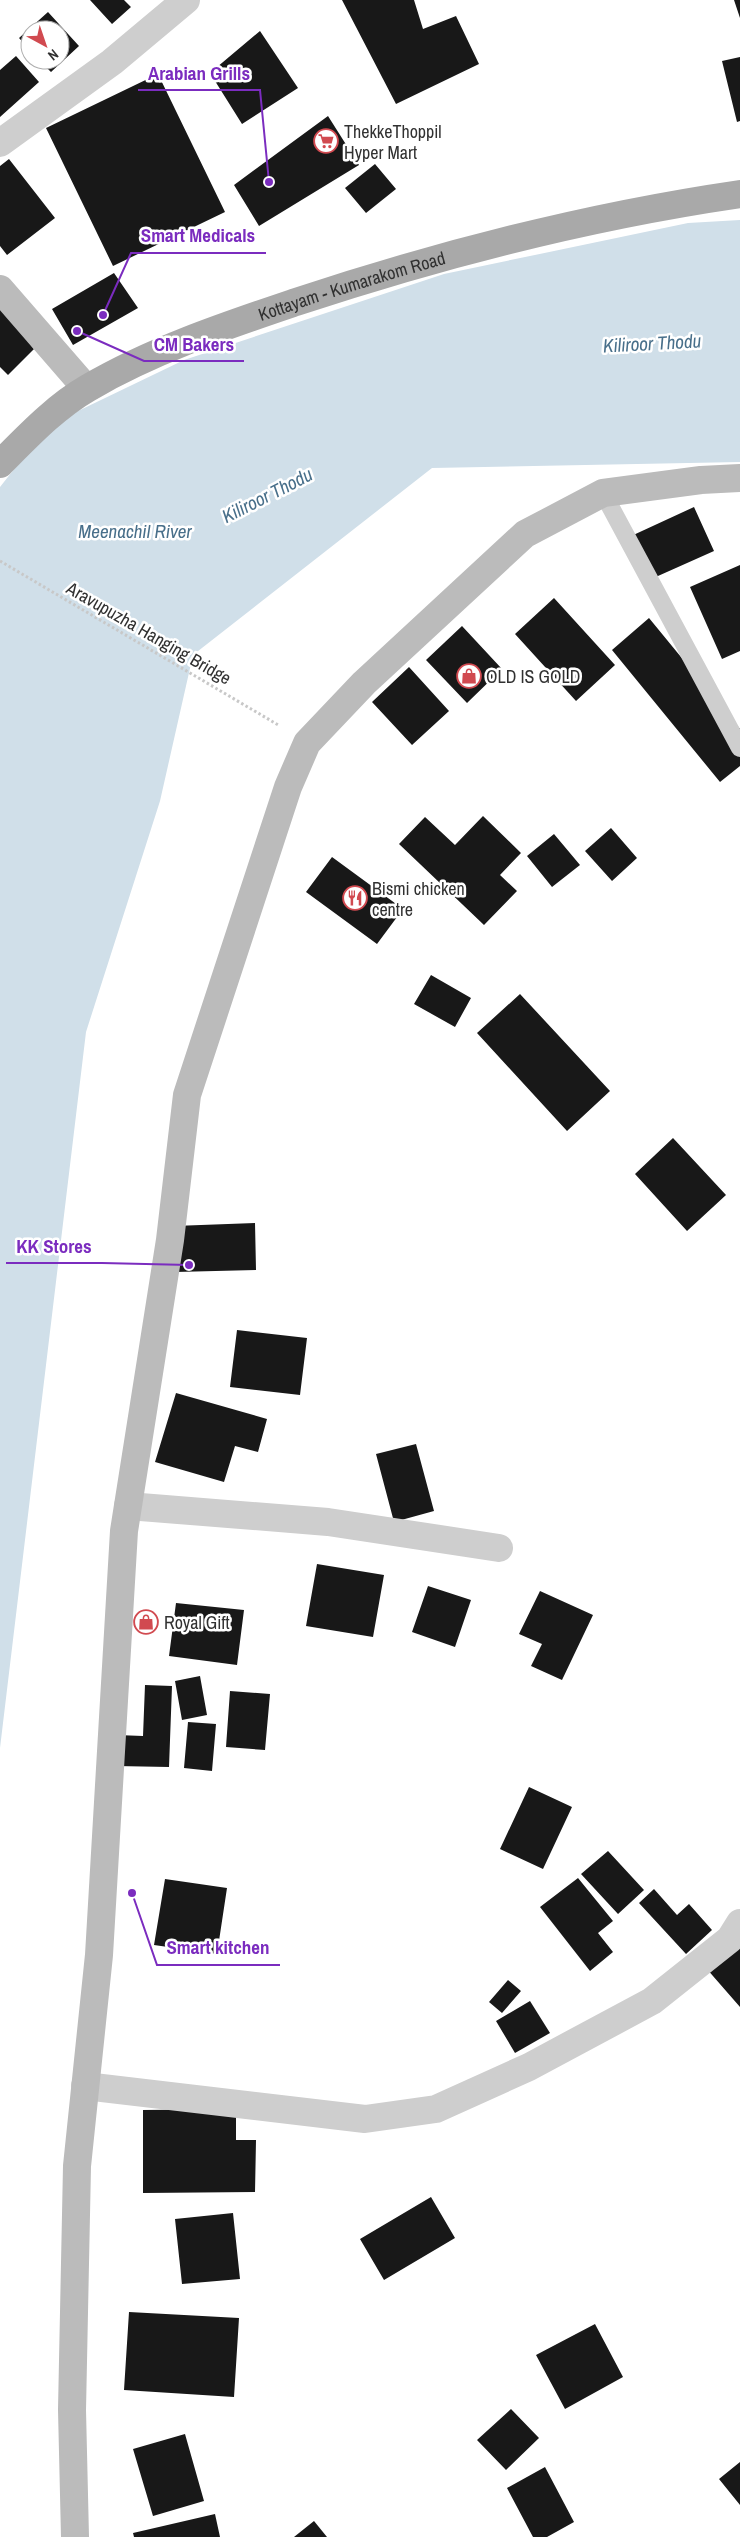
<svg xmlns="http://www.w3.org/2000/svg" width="740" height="2537" viewBox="0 0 740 2537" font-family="'Archivo Narrow',sans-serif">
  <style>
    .water { fill: #d0dfe9 }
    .building { fill: #181818 }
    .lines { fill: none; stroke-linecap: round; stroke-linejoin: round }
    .path { stroke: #c8c8c8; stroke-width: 3; stroke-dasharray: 2.5 2.5; stroke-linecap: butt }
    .lane { stroke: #cecece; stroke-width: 18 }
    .street { stroke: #cecece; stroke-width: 28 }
    .secondary { stroke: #bbb; stroke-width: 28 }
    .primary { stroke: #a9a9a9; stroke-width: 28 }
    .labels { text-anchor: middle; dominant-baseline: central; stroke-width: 5; stroke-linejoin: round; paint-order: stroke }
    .poi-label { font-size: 18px; fill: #313131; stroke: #fff; text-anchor: start }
    .street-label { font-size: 18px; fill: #313131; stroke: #fff }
    .water-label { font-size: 19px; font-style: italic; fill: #486f8a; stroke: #fff }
    .leader { fill: none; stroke: #7b2cbf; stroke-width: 2 }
    .callout-dot { fill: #7b2cbf; stroke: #fff; stroke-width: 2 }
    .callout-label { font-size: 19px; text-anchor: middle; font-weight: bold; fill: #7b2cbf; stroke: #fff; stroke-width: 5; stroke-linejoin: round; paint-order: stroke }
  </style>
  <rect width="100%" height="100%" fill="#fff"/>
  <path class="water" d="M 740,220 L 740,462 L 432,468 L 193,655 L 160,801 L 86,1032 L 0,1748 L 0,487 L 49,425 L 184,360 L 444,274 L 688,223 Z"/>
  <path class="building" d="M 90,0 L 124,0 L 131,7 L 112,24 Z
    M 342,0 L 414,0 L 423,29 L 456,16 L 479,64 L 396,104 Z
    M 734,0 L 740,0 L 740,18 Z
    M 48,12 L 79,46 L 51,72 L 39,60 L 60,60 L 60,30 L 30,30 L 30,50 L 19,38 Z
    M 260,31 L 298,88 L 242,124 L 210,73 Z
    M 16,56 L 39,82 L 0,117 L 0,70 Z
    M 740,57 L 740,121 L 737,122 L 722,61 Z
    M 158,74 L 225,212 L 113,266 L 46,128 Z
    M 328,116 L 359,165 L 259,226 L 234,185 Z
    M 9,159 L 55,218 L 7,255 L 0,246 L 0,166 Z
    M 375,164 L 396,189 L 366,213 L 345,188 Z
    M 114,273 L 138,308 L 73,345 L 52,309 Z
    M 0,306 L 34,349 L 8,375 L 0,367 Z
    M 694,507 L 714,551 L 649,580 L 629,537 Z
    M 740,565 L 740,651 L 722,659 L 690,587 Z
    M 554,598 L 615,665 L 576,701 L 515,634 Z
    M 649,618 L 740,729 L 740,766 L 720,782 L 612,650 Z
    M 462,626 L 502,669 L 467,703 L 426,660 Z
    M 409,667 L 449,711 L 412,745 L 372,702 Z
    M 483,816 L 521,853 L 500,875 L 517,891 L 484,925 L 399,844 L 425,817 L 455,845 Z
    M 611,828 L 637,858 L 612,881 L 585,851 Z
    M 554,834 L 580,865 L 552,887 L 527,856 Z
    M 332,857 L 403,909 L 377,944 L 306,892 Z
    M 431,975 L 471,998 L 455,1027 L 414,1004 Z
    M 520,994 L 610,1091 L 567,1131 L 477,1033 Z
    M 673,1138 L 726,1195 L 687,1231 L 635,1174 Z
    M 255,1223 L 256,1270 L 175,1272 L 174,1226 Z
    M 237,1330 L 307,1338 L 300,1395 L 230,1387 Z
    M 176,1393 L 267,1419 L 258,1452 L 235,1446 L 224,1482 L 155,1462 Z
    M 416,1444 L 434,1511 L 394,1522 L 376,1454 Z
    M 317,1564 L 384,1575 L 373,1637 L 306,1626 Z
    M 428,1586 L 471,1600 L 455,1647 L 412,1632 Z
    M 540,1591 L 593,1615 L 562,1680 L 531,1666 L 542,1644 L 519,1634 Z
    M 176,1603 L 244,1610 L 237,1665 L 169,1656 Z
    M 200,1676 L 207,1715 L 182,1720 L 175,1681 Z
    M 145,1685 L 172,1686 L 169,1767 L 116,1766 L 117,1735 L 143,1736 Z
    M 230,1691 L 270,1694 L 265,1750 L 226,1747 Z
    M 188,1722 L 216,1724 L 212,1771 L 184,1768 Z
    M 529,1787 L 572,1807 L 543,1869 L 500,1849 Z
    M 608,1851 L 644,1890 L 618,1914 L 581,1874 Z
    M 578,1878 L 613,1921 L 598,1933 L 613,1952 L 590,1971 L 540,1907 Z
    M 165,1879 L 227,1888 L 217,1954 L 154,1945 Z
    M 654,1889 L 677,1915 L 689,1904 L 712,1930 L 686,1954 L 639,1903 Z
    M 740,1938 L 740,2007 L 706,1968 Z
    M 508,1980 L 521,1991 L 502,2013 L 489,2002 Z
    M 530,2001 L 550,2033 L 515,2053 L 496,2021 Z
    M 236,2109 L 236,2140 L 256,2140 L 255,2192 L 143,2193 L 143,2110 Z
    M 431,2197 L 455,2238 L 384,2280 L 360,2239 Z
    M 233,2213 L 240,2279 L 182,2284 L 175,2219 Z
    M 129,2312 L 239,2318 L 234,2397 L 124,2390 Z
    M 595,2324 L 623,2377 L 565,2409 L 536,2355 Z
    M 511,2409 L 539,2438 L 506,2470 L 477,2440 Z
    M 185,2434 L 204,2501 L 153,2516 L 133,2449 Z
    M 740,2462 L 740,2505 L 719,2479 Z
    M 545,2467 L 574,2522 L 547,2537 L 533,2537 L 507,2488 Z
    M 215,2514 L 220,2537 L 134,2537 L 133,2533 Z
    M 314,2521 L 327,2537 L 294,2537 Z"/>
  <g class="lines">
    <path class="path" d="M 0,561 L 280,726"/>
    <path class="lane" d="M 603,493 L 740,748"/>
    <path class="street" d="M 0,143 L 112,62 L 186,0
      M 128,1506 L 328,1522 L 499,1548
      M 85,2086 L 365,2119 L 436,2109 L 529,2067 L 652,2001 L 730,1939 L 740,1923"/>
    <path class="secondary" d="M 0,289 L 86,388
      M 75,2537 L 72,2410 L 77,2166 L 99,1955 L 124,1531 L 170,1240 L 187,1095 L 288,787 L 307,743 L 364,683 L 525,534 L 603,493 L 701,480 L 740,478"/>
    <path class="primary" id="s1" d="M 0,464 C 27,437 55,407 88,388 C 153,350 225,326 296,302 C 441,254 589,216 740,194"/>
  </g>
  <defs>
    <g id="supermarket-ring" transform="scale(1.25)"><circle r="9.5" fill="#fff" stroke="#d14a50" stroke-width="1.5"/><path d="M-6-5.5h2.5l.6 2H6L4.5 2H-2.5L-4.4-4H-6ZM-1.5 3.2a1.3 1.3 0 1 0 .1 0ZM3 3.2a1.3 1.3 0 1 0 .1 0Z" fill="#d14a50"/></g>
    <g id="shop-ring" transform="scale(1.25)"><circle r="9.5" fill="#fff" stroke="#d14a50" stroke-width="1.5"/><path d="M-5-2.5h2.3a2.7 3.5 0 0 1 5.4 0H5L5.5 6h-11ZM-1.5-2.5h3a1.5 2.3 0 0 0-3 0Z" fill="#d14a50"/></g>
    <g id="restaurant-ring" transform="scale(1.25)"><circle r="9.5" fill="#fff" stroke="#d14a50" stroke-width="1.5"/><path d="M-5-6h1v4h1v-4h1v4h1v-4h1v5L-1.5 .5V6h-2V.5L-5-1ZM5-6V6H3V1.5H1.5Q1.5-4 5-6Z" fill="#d14a50"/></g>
  </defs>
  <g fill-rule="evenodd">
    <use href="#supermarket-ring" x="326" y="141"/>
    <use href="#shop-ring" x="469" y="676"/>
    <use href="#restaurant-ring" x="355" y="898"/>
    <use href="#shop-ring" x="146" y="1622"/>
  </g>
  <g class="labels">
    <g class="poi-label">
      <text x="344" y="131">ThekkeThoppil<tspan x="344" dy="21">Hyper Mart</tspan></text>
      <text x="486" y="676">OLD IS GOLD</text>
      <text x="372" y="888">Bismi chicken<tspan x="372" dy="21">centre</tspan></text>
      <text x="164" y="1622">Royal Gift</text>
    </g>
    <g class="street-label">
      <text stroke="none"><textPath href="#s1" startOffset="400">Kottayam - Kumarakom Road</textPath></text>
      <text transform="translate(149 633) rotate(30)">Aravupuzha Hanging Bridge</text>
    </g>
    <g class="water-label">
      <text transform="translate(652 343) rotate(-3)">Kiliroor Thodu</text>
      <text transform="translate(267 495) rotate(-27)">Kiliroor Thodu</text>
      <text x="135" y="531">Meenachil River</text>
    </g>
  </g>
  <path class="leader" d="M269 182L260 90H138M103 315L131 253H266M77 331L144 361H244M189 1265L102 1263H6M132 1893L157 1965H280"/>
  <g class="callout-dot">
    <circle cx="269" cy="182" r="5"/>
    <circle cx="103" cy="315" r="5"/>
    <circle cx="77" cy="331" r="5"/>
    <circle cx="189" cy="1265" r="5"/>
    <circle cx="132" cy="1893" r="5"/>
  </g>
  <g class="callout-label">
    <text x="199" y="80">Arabian Grills</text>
    <text x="198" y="242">Smart Medicals</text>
    <text x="194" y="351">CM Bakers</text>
    <text x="54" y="1253">KK Stores</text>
    <text x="218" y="1954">Smart kitchen</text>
  </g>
  <g transform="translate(45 45) rotate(140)"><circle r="24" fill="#ffffff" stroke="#adadad"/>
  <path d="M0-4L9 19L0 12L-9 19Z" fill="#d14a50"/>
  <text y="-8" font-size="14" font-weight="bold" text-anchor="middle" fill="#313131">N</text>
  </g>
</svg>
